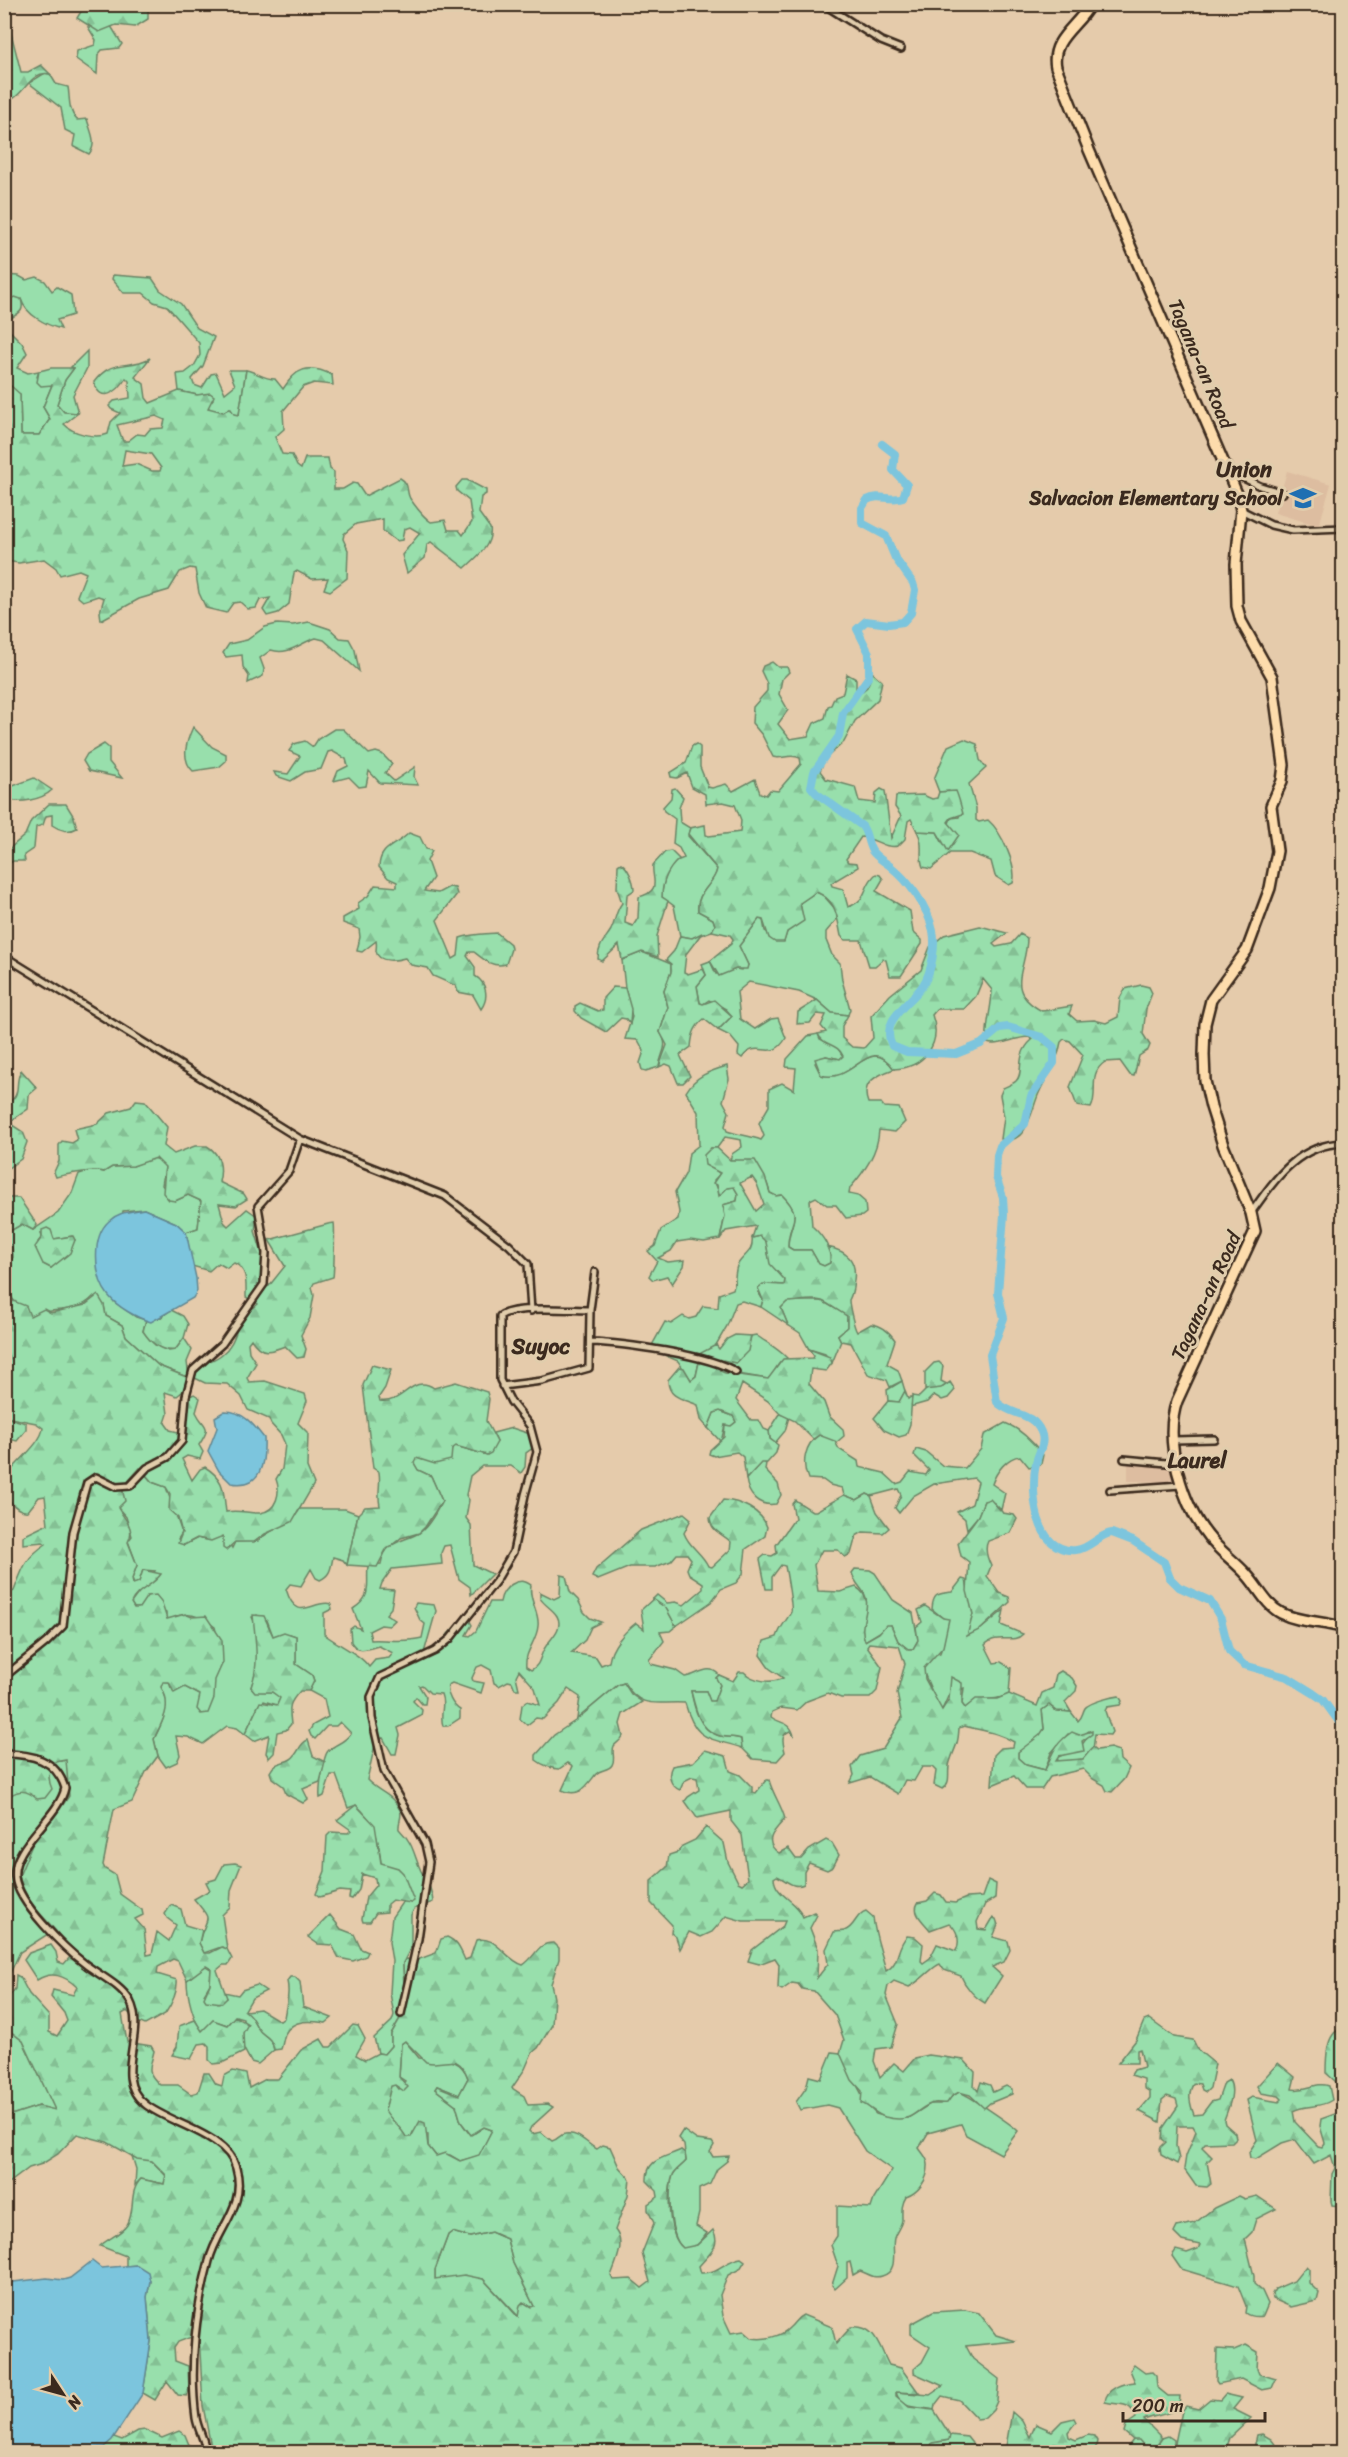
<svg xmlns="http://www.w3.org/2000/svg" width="1348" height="2457" viewBox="0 0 1348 2457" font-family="Sriracha,sans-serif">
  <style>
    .built { fill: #ddbda0 }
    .grass { fill: #98dfac; stroke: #6a8465; stroke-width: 1.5; fill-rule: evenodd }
    .forest { fill: url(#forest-firs); stroke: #6a8465; stroke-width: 1.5; fill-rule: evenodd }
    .water { fill: #7cc5dd; stroke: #628791; stroke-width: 1.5 }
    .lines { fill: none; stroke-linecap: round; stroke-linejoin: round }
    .river { stroke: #7cc5dd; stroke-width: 8 }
    .street-casing { stroke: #3b2a1e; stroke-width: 10 }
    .primary-casing { stroke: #3b2a1e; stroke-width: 14 }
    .street { stroke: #e1cdac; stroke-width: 5 }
    .primary { stroke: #fddcac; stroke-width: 9 }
    .labels { text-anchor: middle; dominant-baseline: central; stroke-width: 6; stroke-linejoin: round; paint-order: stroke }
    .street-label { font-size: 20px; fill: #3b2a1e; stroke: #e1cdac }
    .poi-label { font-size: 20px; font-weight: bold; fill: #3b2a1e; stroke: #e1cdac; text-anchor: end }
    .quarter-label { font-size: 22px; font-weight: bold; fill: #3b2a1e; stroke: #e1cdac }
  </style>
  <defs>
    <pattern id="forest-firs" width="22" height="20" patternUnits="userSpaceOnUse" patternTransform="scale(1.5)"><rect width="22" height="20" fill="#98dfac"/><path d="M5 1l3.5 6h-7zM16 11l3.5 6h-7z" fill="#84c094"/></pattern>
  </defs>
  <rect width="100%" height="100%" fill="#e5cbab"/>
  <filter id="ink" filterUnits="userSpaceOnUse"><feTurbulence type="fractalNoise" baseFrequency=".0167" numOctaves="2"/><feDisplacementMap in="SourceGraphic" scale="12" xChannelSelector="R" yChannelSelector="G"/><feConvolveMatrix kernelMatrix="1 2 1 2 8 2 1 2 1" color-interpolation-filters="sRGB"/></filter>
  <g filter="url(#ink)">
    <path class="built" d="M 1287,471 L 1331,484 L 1319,526 L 1275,513 Z
      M 1128,1463 L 1176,1463 L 1176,1482 L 1128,1481 Z"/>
    <path class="grass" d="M 88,27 L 111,26 L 122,44 L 119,48 L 102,50 L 98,55 L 97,74 L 76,59 L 77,51 L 95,45 L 96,40 Z
      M 45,73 L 50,74 L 56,84 L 68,87 C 70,98 68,111 77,120 L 87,119 C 90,131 98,143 89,154 L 73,146 L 75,135 L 65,130 L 61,108 L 29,83 Z
      M 4,275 L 19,276 L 26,280 L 37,277 L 45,281 L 52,291 L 57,287 L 71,295 L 73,315 L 57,320 L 61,329 C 46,325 26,315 21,299 L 5,300 Z
      M 113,275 L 152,278 L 160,290 L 181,304 L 197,328 L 214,337 L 203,366 L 192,379 L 194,385 L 202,388 L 211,374 L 216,373 L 225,393 L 235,385 L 229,370 L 246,370 L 239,415 L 234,414 L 230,408 L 223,412 L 210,410 L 207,405 L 213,399 L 207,394 L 197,395 L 179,391 L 177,374 L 185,373 L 194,366 L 200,355 L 199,343 L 167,306 L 154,302 L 143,293 L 124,293 L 112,279 Z
      M 7,328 L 22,343 L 27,353 L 17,368 L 28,373 L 39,371 L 37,377 L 52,385 L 43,407 L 50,419 L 39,435 L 21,435 L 20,394 L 5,387 Z
      M 87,351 L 87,368 L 73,395 L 78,413 L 64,412 L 57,404 L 65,380 L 74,368 L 71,367 Z
      M 309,622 L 330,629 L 340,638 L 349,639 L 355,650 L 359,671 L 324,640 L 316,638 C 301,642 289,656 271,650 L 260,658 L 264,669 L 263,676 L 248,683 L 249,676 L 243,667 L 242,655 L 226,657 L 223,653 L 229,644 L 247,640 L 265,627 L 277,624 L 293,625 Z
      M 193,727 L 212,747 L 226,754 L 226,761 L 219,767 L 193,771 C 180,759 187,740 193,727 Z
      M 334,729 L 343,729 L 369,754 L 376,752 L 382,754 L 392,764 L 385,773 L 394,781 L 415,767 L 414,777 L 418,785 L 380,783 L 369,771 L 366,786 L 359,787 L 349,777 L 334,781 L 338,771 L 348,766 L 346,759 L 332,751 L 328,752 L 321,769 L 305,772 L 291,781 L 276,776 L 274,772 L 288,774 L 300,756 L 289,751 L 294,744 L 305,741 L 313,747 L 318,739 Z
      M 964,739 L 977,744 L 980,760 L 986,768 L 969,784 L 976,808 L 976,820 L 979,822 L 988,820 C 1001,831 1018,867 1013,883 L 1009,885 L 995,876 L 991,861 L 970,853 L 950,853 L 931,869 L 923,867 C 918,855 925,846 917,831 L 937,832 L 942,842 L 951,818 L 959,817 C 962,805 957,800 949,791 L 939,792 L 934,779 L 948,746 Z
      M 104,744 L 109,748 L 109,762 L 122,778 L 89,771 L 83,761 L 87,754 Z
      M 675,788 L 683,797 L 679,808 L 680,822 L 690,828 L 688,836 L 717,869 C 715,885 695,892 698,911 L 713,919 L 715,925 L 712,931 L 692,938 L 680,936 L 674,906 L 662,897 C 662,882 668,862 684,858 L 679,848 L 673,844 L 675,819 L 664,811 L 663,807 L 671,798 L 672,789 Z
      M 816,892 L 823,895 L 837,911 L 837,919 L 826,932 L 826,940 L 832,955 L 840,963 L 842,980 L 850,1009 L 848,1015 L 832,1013 L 817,1000 L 799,992 L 749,982 L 737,992 L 740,1019 L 755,1029 L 771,1019 L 778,1018 L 786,1038 C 771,1064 757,1037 742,1058 L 738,1055 L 739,1047 L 730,1036 L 718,1030 L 732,1016 L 726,1009 L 709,1000 L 703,1004 L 700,1003 L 697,986 L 706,975 L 702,964 L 710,961 L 716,974 L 736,969 L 741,970 L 748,965 L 739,946 L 759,919 L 763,920 L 765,931 L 784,941 L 787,932 L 802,915 L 800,903 Z
      M 642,952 L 671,964 L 671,972 L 664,991 L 668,1007 L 660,1032 C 670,1047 661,1051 659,1067 L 646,1071 L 642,1070 L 640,1063 L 644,1051 L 638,1040 L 625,1039 L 632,1017 L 625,988 L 622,960 Z
      M 818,1034 L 820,1039 L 837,1047 L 843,1056 L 840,1059 L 826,1056 L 815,1063 L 821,1075 C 854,1084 869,1033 894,1069 C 877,1075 860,1082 868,1103 L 881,1103 L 884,1107 L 899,1108 L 905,1122 L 895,1132 L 879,1130 C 878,1153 864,1172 850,1188 L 849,1194 L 858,1196 L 865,1202 L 866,1213 L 862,1216 L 846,1218 L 836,1205 L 827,1205 L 816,1197 L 810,1200 L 812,1226 C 822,1235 832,1247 830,1263 L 824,1266 L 819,1264 L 811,1250 L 793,1250 L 788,1247 C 788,1222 805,1218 782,1195 L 776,1196 L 770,1193 L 767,1183 L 744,1161 L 730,1160 L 732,1154 L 742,1147 L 741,1140 L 725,1137 L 717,1148 L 711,1148 L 710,1166 L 720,1174 L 714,1180 L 720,1195 L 727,1188 L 734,1187 L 738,1194 L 737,1201 L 723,1205 L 725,1216 L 720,1239 L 704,1242 L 690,1240 L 677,1242 L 671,1251 L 658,1258 L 668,1262 L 685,1260 L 684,1266 L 672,1284 L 667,1276 L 653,1280 L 649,1276 L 657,1261 L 648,1251 L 655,1246 L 661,1230 L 678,1219 L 679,1212 L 675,1192 L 686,1173 L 689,1153 L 699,1145 L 698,1112 L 686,1092 C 695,1076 710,1071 727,1066 L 729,1079 L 723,1101 L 729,1112 L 725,1126 L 727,1131 C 739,1135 750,1136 761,1140 L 764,1136 L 759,1123 L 769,1106 L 769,1089 L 782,1083 L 794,1090 L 796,1068 L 786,1067 L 787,1059 L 808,1036 Z
      M 152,1158 L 161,1160 L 165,1167 L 162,1185 L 175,1201 L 188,1195 L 201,1201 L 198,1228 L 186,1232 L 176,1223 L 144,1209 L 123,1211 L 114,1302 L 136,1317 L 146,1320 L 143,1331 L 155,1345 L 169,1351 L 175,1350 L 184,1338 L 192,1350 L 187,1362 L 189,1378 L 159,1366 L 126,1336 L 122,1325 L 106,1316 L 104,1305 L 93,1297 C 76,1316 45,1306 30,1317 L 5,1291 L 5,1275 L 9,1274 L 5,1234 L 22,1224 L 33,1230 L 58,1213 L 72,1193 L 79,1174 L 92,1170 L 104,1172 L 112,1167 L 133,1166 ZM 41,1233 L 52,1236 L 54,1239 L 72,1236 L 75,1240 L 51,1268 L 43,1264 L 38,1242 L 42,1237 Z
      M 760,1236 L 767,1242 C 767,1260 773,1267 785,1280 L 785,1285 L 769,1284 L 758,1292 L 763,1300 L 761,1307 L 742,1301 L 736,1303 L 727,1326 L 716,1345 L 700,1358 L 696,1376 L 691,1380 L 678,1361 L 650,1349 L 665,1322 L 671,1324 L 683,1316 L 689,1319 L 696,1317 L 703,1306 L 718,1308 L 719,1294 L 733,1289 C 736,1282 734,1270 738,1264 C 744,1254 754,1252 752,1238 Z
      M 787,1301 L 822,1301 L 847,1315 L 847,1327 L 838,1335 L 841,1341 L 832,1363 L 825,1354 L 809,1349 L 800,1333 L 788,1325 L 781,1308 Z
      M 756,1335 C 767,1343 777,1348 787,1358 C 777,1361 776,1372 768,1379 L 720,1371 L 719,1365 L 723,1360 L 736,1363 C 746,1354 748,1348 751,1336 Z
      M 902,1381 L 905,1391 L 899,1402 L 888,1401 L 887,1390 Z
      M 950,1382 L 955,1390 L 948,1398 L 942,1400 L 934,1395 L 927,1402 L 910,1407 L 912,1396 L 919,1397 L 928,1388 L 943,1387 Z
      M 720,1411 L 733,1416 L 736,1422 L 731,1426 L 725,1425 L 721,1442 L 708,1428 L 714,1413 Z
      M 780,1414 L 789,1417 L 785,1431 L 775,1443 L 770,1439 L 769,1431 Z
      M 5,1417 L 26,1423 L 26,1430 L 17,1441 L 5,1438 Z
      M 1005,1423 C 1021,1429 1033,1442 1043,1455 L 1041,1464 L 1029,1467 L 1020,1456 C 1007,1457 996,1472 992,1484 L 1005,1493 L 1001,1510 L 994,1503 L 984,1501 L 978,1516 L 967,1529 L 965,1519 L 957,1512 L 972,1504 L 978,1482 L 974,1478 L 934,1484 L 913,1496 L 899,1513 L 895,1508 L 901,1495 L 898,1489 L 871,1496 L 867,1494 L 857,1500 L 844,1495 L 842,1488 L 830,1485 L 823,1480 L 808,1479 C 801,1463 805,1444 819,1435 L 833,1438 L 839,1449 L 858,1461 L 859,1467 L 884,1473 L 896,1484 L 902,1482 L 910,1472 L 926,1475 L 929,1470 L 914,1455 L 916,1449 L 926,1452 L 943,1466 L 965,1468 L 981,1449 L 984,1435 Z
      M 512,1428 L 530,1434 L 537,1445 L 526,1453 L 525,1467 L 521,1473 L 511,1466 L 482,1466 L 470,1476 L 466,1495 L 469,1500 L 466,1518 L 471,1525 L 473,1565 L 492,1574 L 471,1595 L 470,1587 L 459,1579 L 450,1545 L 444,1546 L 441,1553 L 442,1564 L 392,1569 L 382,1583 L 380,1589 L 394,1590 L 391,1608 L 386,1614 L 395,1620 L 389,1626 L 381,1625 L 369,1631 L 371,1640 C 389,1639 403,1643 422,1638 L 425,1624 L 420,1620 L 414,1607 L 416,1603 L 434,1605 L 436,1611 L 424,1653 L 429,1656 L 436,1654 L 448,1634 L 463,1618 L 468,1618 L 472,1625 L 466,1635 L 470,1636 L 476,1631 L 490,1602 L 500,1602 C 502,1588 518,1575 531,1585 C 528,1600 540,1612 538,1626 C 537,1641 524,1652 526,1667 L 531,1670 C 542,1664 539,1655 546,1646 C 551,1638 564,1628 557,1616 C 553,1609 544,1605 540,1598 L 540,1592 L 554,1599 L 560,1596 L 561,1575 L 566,1576 L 570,1592 L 578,1600 L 584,1612 L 590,1618 L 601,1622 L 591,1627 L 585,1640 L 571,1653 L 596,1657 L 601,1665 L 609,1662 C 611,1647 624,1632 636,1623 L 644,1629 L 641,1610 L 653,1599 L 666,1608 L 676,1626 L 670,1631 L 660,1632 L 664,1641 L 649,1660 L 651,1664 L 675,1670 L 685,1677 C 698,1675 709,1663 719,1675 L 716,1678 L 720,1684 L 715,1701 L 710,1702 L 706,1691 L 691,1691 C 694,1707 699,1729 717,1735 C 725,1738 733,1736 741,1739 L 742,1748 C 708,1737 696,1742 685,1703 C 657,1701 642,1711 624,1683 L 618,1685 L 577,1719 L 580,1697 L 568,1689 L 559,1703 L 543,1719 L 536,1718 L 527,1725 L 520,1719 L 522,1705 L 527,1701 L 540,1705 L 535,1688 L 519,1670 L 516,1676 L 519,1689 L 515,1689 L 512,1682 L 508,1681 L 499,1686 L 494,1683 L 491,1670 L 482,1665 L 477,1667 L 472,1678 L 473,1681 L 484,1683 L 481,1693 L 452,1683 L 448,1685 C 446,1694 453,1706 460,1710 L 460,1718 L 448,1726 L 443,1726 C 439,1713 446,1706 441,1694 L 430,1693 L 422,1685 L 419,1686 L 426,1697 L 425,1704 L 422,1704 L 416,1697 L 413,1701 L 422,1710 L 421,1716 L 398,1728 L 400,1735 L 396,1754 L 392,1754 L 383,1738 L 376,1740 L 367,1780 C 378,1792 393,1794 400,1810 C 403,1816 398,1822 399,1829 C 414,1844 413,1853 421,1871 C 427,1882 432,1888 433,1902 L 414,1909 L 411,1915 L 411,1947 L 403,1963 L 405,2010 L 391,2034 L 391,2046 L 384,2054 L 378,2053 L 374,2038 L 392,2021 L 394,2015 L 390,1993 L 392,1961 L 389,1942 L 392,1917 L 403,1901 L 411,1903 C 406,1876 405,1875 381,1863 C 379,1840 375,1821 356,1805 L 348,1808 L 336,1775 L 331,1775 L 324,1796 L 320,1798 C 319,1790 323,1756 328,1751 C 336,1743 345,1743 351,1733 L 340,1722 L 336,1726 L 327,1726 L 315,1739 L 311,1736 L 309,1731 L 313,1725 L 328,1717 L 324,1699 L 309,1691 L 314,1681 L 312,1675 L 296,1664 L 296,1636 L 290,1634 L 273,1636 L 267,1620 L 257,1615 L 252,1617 C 263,1635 258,1669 251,1687 L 255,1691 L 272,1692 L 281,1697 L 277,1705 L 264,1701 L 258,1706 L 245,1734 L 237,1728 L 227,1726 L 203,1744 L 188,1737 L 176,1736 L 180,1755 L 177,1762 L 166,1767 L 158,1756 L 154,1739 C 162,1723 172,1705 161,1687 L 163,1681 L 169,1682 L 171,1688 L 185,1687 L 200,1695 C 226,1669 222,1660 215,1627 C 205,1619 193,1613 181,1615 C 174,1616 173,1620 166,1619 L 166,1613 L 144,1603 L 139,1608 L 134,1608 L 131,1603 L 155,1571 L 143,1570 L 139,1582 L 134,1585 L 132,1579 L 137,1565 L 128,1541 L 132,1536 L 126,1517 L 118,1508 C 125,1493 122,1476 140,1468 L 152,1482 L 166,1487 L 182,1533 L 178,1539 L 184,1545 L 198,1538 C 206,1542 214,1537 223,1536 L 232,1548 L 235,1542 L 258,1541 C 270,1528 292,1525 300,1509 L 345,1509 L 358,1514 L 347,1565 L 343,1560 L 333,1557 C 331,1567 331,1575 320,1580 L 316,1578 L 311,1569 L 301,1586 L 290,1584 L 286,1589 C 297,1626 314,1598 331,1604 L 332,1609 L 324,1613 L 324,1634 C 338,1645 360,1654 369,1667 L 375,1660 L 389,1658 L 393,1653 L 379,1646 C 367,1648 359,1655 351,1642 L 350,1629 L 354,1626 L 361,1629 L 353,1609 C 373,1596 366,1586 368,1565 L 381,1564 C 385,1540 403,1542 419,1533 C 429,1527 437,1511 442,1501 L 431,1476 L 418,1470 L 414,1463 L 416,1458 L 455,1446 L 487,1455 L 497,1442 L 493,1433 Z
      M 761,1462 L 766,1463 L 765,1470 L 778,1484 L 781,1495 L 776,1504 C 758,1507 748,1495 746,1479 Z
      M 855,1569 L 870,1570 L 875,1573 L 893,1600 L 913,1613 L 918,1640 L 913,1649 L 908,1649 L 898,1641 L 891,1625 L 865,1641 C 857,1623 869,1615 866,1598 C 864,1589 855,1585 852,1573 Z
      M 962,1579 L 966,1580 L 973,1614 L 970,1627 L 981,1629 L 1004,1610 L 1001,1625 L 1023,1634 C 1013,1645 997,1632 985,1645 L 994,1663 L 1001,1662 L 1011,1668 L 1009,1694 C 993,1704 985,1693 965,1708 L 962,1704 L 964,1688 L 950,1692 L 942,1710 L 938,1706 L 924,1673 L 924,1668 L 934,1655 L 940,1653 L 944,1641 L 943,1618 L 932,1609 C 933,1592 939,1594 952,1592 Z
      M 1119,1696 L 1122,1701 L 1120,1705 L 1107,1707 L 1105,1711 L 1112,1732 L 1110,1735 L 1095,1734 L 1093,1750 L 1083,1759 L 1060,1762 L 1056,1758 C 1071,1750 1085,1749 1089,1731 L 1083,1735 L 1068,1734 L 1051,1753 L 1045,1770 L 1026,1765 L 1018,1758 L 1018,1751 L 1044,1729 L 1042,1710 L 1049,1705 L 1055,1710 L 1071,1712 L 1078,1721 C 1083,1717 1082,1713 1085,1708 C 1090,1702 1111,1697 1119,1696 Z
      M 67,1760 L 69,1795 L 53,1819 L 42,1825 L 32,1845 L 29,1903 L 51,1926 L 48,1934 L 20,1952 L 5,1984 L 5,1800 C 13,1792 19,1789 31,1792 L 48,1782 L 49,1769 L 55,1762 Z
      M 235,1863 L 241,1865 L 231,1890 L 230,1907 L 222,1915 L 227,1949 L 221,1947 L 204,1953 L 199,1943 C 205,1914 216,1925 194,1899 L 210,1890 L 206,1882 L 216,1879 L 224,1864 Z
      M 206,1965 L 211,1969 L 210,1984 L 204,1994 L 218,2003 L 227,1998 L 224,1992 L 238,1995 L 242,1990 L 257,1985 L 266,1991 L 252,1998 L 245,2010 C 252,2016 253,2020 257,2027 C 263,2038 271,2034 274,2050 L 258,2064 L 251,2062 L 243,2047 L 243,2018 L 236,2016 L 227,2025 L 213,2020 L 202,2032 C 193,2019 187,1996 187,1980 Z
      M 4,2027 L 23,2041 L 56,2111 L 39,2106 L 5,2117 Z
      M 405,2041 L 419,2058 C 441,2060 460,2055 468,2078 L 459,2095 L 437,2086 L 435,2089 L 456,2105 L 461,2122 L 468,2132 L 475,2133 L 484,2127 L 492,2130 L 479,2156 L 460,2161 L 450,2155 L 436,2156 L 428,2146 L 428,2134 L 413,2132 L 411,2137 L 406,2138 C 404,2131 385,2114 385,2111 C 385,2107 390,2091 390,2086 L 395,2085 L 398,2089 L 405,2081 L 399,2077 L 401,2044 Z
      M 832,2052 L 840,2053 L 868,2106 L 876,2114 L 891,2118 L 908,2118 L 930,2104 L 940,2104 L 959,2092 C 966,2093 1015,2127 1018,2131 L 1001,2154 L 966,2135 L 961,2124 L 928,2133 L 919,2148 C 922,2153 929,2159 928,2166 C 928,2180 918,2193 906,2197 C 901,2205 902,2211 902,2220 C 901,2227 896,2231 894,2238 C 891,2249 900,2271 882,2276 C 873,2279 867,2273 860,2271 L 853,2275 L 850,2262 L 847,2263 L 847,2278 L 835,2289 L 832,2285 L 838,2266 L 831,2245 L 837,2236 L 837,2206 L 871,2208 L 874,2199 L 892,2170 L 865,2151 L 838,2108 L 827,2105 L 800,2110 L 796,2102 L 806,2088 L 809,2076 L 821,2079 Z
      M 683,2130 L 697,2140 L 712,2142 L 714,2145 L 710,2152 L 713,2157 L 729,2156 L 727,2161 L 717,2169 L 710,2184 L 699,2189 L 699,2213 L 696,2226 L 707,2233 C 672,2285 665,2197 673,2175 C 675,2170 682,2165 686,2161 L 684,2145 L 678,2138 Z
      M 132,2156 L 152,2161 L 166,2176 L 164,2184 L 141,2179 L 135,2185 L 136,2169 Z
      M 452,2232 L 470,2237 L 491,2232 L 507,2239 L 513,2263 L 534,2306 L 531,2308 L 528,2305 L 520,2311 L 519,2317 L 483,2279 L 435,2279 L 435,2270 L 448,2235 Z
      M 965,2310 L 979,2313 L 996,2335 L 1016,2341 L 966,2346 L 973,2359 L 999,2379 L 997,2401 L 993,2410 L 985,2418 L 977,2419 L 959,2400 L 942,2396 L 935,2405 L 934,2410 C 919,2406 901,2411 896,2392 L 930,2395 L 943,2386 L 914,2373 L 914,2369 L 922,2362 L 930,2347 L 911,2334 L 911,2324 L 933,2312 Z
      M 950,2435 L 967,2437 L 979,2452 L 929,2452 L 932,2443 L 948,2440 Z
      M 1168,2436 L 1174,2440 L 1174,2452 L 1152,2452 L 1162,2438 Z
      M 1139,2439 L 1149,2452 L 1124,2452 L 1133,2440 Z
      M 1053,2443 L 1072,2446 L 1078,2452 L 1043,2452 Z"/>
    <path class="forest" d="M 85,5 L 141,5 L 148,10 L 148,19 L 135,27 L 116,25 L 99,32 L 77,18 Z
      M 7,28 L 10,29 L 21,72 L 28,72 L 41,65 L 50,74 C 29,69 24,100 5,101 Z
      M 15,297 L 21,299 C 25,312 19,313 9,319 L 5,334 L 5,300 Z
      M 150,358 L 135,377 L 144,384 L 146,398 L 150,403 L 179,391 L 197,395 L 210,393 L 214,396 L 208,408 L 223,412 L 230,408 L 234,414 L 239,415 L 246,370 C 257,372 263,379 275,379 L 283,389 C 296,368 309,363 332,375 L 333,385 L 314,383 L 303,387 L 283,411 L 284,429 L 275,437 L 282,454 L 292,455 L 297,466 L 301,469 L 305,458 L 328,458 L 330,469 L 334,472 L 334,489 L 343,489 L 353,483 L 357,484 L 365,496 L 400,478 C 411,484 405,492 411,500 C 417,508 422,516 431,522 L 445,520 L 448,530 L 459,530 L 463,535 L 472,522 L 469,501 L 457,491 L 456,487 L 462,480 L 467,480 L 486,490 L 486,494 L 481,497 L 479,513 L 490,528 C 493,545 477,557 465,568 L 431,542 L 427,545 L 425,558 L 407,573 L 402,555 L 420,533 L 410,527 L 404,529 L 402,540 L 396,541 L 383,531 L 383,519 L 356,524 L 344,534 L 343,539 L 348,550 L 347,578 L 330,591 L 324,589 L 328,578 L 312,579 L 297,571 L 294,573 L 289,604 L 278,613 L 267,616 L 263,610 L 270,598 L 260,600 L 256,608 L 248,609 L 240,602 L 233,603 L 226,613 L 206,608 L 199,593 L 195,569 L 190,568 L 180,572 L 169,590 L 139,599 L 101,620 L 100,612 L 104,598 L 98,596 L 83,601 L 77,596 L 86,573 L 79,570 L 60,575 L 56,568 L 44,559 L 19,563 L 5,561 L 5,387 L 11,386 L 20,394 L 21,435 L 39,435 L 50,419 L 43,407 L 52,385 L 41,386 L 37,382 L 39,371 L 51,368 L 74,368 L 65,380 L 57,404 L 64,412 L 78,413 L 64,424 C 73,434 96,439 108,434 L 111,422 L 120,413 L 111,409 L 109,406 L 114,401 L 130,398 L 129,381 L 126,378 C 118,392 100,405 94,382 C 113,357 128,370 150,358 ZM 156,416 L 165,420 L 163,428 L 150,429 L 145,435 L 137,434 L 128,441 L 123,441 L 117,425 ZM 125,450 L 151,454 L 161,468 L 160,471 L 152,471 L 136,464 L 122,466 Z
      M 772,662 L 778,667 L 787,667 L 789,672 L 782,679 L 779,694 L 788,710 L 778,724 L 790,739 L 808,736 L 814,723 L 825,718 L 828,706 L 831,705 L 835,696 L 843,693 L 847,674 L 856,679 L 856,692 L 859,694 L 867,687 L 873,673 L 882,681 L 878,699 L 855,721 L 844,742 L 825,759 L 820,771 L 826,779 L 855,787 L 859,801 L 875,803 L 876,793 L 881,789 L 885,791 L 891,838 L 901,816 L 895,807 L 896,796 L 923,795 L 932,799 L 937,798 L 939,792 L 956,791 C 959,798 961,806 963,814 L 951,818 L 948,822 L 959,835 L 948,851 L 937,832 L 917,831 L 911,819 L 908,821 L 905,839 L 898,846 C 884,849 875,838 861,837 L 846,859 L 848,862 L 857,863 L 858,867 L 831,883 L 832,886 L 843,889 L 848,907 C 869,900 862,886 876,874 L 880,875 L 883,879 L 876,891 L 910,911 L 913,932 L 922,940 L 922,944 L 901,976 L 890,976 L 886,960 L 883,959 L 875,966 L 869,966 L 861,940 L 845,940 L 841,936 C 837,917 837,900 816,892 L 800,903 L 804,921 L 787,932 L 784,942 L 775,942 L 769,938 L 763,920 L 759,919 L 739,946 L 748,965 L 747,969 L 736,969 L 719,976 L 710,961 L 731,944 L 733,939 L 730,935 L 712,931 L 715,925 L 713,919 L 698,911 C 696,891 715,884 717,869 L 688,834 L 690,828 L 705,825 L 706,835 L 709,836 L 740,832 L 741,820 L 735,805 L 723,802 L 706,804 L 705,794 L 692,787 L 687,773 L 677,778 L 671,777 L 670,773 L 686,763 L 692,746 L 696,744 L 700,747 L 700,767 L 708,787 L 712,788 L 726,784 L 733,791 L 755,779 L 760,793 L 766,795 L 770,790 L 778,791 L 801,764 L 800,758 C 790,753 782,760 773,757 L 762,735 L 752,723 L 753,707 L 767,691 L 767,684 L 761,671 L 763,666 Z
      M 34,778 L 52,790 C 43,799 16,806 6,797 L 5,785 L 13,786 Z
      M 49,804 L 66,804 L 74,817 L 77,828 C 69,833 59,830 52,825 L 52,815 L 46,816 L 43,825 L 36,827 L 34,848 L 24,855 L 25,861 L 13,861 L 5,866 L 9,849 L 25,835 L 31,821 Z
      M 409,833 L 420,837 L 426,849 L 432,851 L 427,861 L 433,878 L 424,891 L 438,893 L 449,887 L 455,888 L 457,894 L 437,920 L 453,959 L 458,956 L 460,938 C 471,934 485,934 497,933 L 510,944 L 511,949 L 506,964 C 493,968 484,960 474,952 L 469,952 L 467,956 L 475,967 L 475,976 C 487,983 489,998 481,1009 L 473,995 L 458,992 L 456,986 L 433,976 L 428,968 L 411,965 L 405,958 C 398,960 378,964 376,951 C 376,948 377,945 376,941 L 362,952 L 357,951 L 360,937 L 359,929 L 343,923 L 343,918 L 359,909 L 358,903 L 368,896 L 375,885 L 397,887 L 397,882 L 388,878 L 379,867 C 380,846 395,847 409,833 Z
      M 671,851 L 679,859 C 668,869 662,881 662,897 L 668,901 L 657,936 L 658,957 L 642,952 L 622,960 L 619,945 L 602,961 L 598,959 C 598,945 605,940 611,930 C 616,920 615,912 622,903 L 617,888 L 618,865 L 621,863 C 628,867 634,881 634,890 L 627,895 L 625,923 L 633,926 L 638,918 L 639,897 C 663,890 651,879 653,865 L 665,852 Z
      M 980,926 L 1007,933 L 993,944 L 996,947 L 1011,944 L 1020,934 L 1027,938 C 1027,970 1003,990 1042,1011 L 1072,1006 L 1069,1014 L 1077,1021 L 1094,1020 L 1106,1023 L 1118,1017 L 1120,998 L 1125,989 L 1141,985 L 1149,987 L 1152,993 L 1146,1009 L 1143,1034 L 1150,1045 L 1148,1050 L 1139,1056 L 1134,1076 L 1130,1075 L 1120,1061 L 1105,1062 C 1087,1074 1099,1093 1091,1108 L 1077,1106 L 1070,1087 L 1083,1055 L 1070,1041 L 1064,1039 L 1061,1042 C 1057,1065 1048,1073 1039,1093 C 1031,1110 1028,1146 1001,1139 L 1004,1117 L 1000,1095 L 1003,1088 C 1007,1086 1013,1084 1016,1081 C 1025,1073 1014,1056 1032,1040 L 1029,1037 C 1015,1037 1000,1047 987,1043 C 985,1025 992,1008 992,990 L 983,979 L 976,996 L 964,1009 L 937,1009 L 932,1015 C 943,1044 923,1068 894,1069 C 868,1032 855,1085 821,1075 L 815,1059 L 826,1056 L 840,1059 L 843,1056 C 838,1043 823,1046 818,1034 L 826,1032 L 821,1026 L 826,1015 L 817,1014 L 810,1023 L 797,1024 L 798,1012 L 817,1000 L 832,1013 L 848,1015 L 842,1026 L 842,1038 L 852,1047 L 864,1048 L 873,1038 L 871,1016 L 890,995 L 921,970 L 930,947 L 944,935 Z
      M 702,933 L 686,954 L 684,972 L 688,974 L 703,969 L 706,975 L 697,986 L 700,1003 L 703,1004 L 714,1000 L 732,1016 L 718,1030 L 704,1019 C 694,1027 692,1035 691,1047 L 680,1055 L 690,1076 L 683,1083 L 678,1083 L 671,1066 L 666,1064 L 659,1067 L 667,1045 L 660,1032 L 668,1007 L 664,991 L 671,972 L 671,964 L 666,960 L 674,951 L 680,936 L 692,938 Z
      M 613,987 L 625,988 L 631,1009 L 630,1024 L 626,1019 L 621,1018 L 606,1032 L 581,1018 L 575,1011 L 575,1006 L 580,1003 L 598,1011 L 603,1010 L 603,998 Z
      M 21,1070 L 37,1088 L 29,1095 L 28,1109 L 11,1121 L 12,1125 L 23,1132 L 27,1142 L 21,1159 L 5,1170 L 5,1105 C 24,1094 13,1086 21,1070 Z
      M 136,1100 L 145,1101 L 167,1127 L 164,1146 L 174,1154 L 195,1146 L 207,1146 C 220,1154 223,1166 219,1182 L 244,1194 L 247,1199 L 236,1206 L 219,1204 L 224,1222 L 228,1226 L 247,1209 L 257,1216 L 255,1231 L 266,1266 L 261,1288 L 269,1286 L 285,1266 L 269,1240 L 328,1224 L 334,1223 C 335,1227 334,1272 333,1277 L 314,1283 L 312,1287 L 314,1295 L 310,1318 L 301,1335 L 306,1349 L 304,1357 L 297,1358 L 285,1346 C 270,1352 261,1355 251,1339 L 248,1343 L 249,1352 L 256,1363 L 247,1378 L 249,1382 L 265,1381 L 305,1394 L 307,1401 L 298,1423 L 308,1433 L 307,1467 L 314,1484 L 292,1522 L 265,1534 L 254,1542 L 235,1542 L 226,1550 L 223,1548 L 223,1536 L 211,1541 L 197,1538 L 184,1545 L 178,1543 L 182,1533 L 178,1518 L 169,1510 L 170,1494 L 166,1487 L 152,1482 L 140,1468 L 122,1488 L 125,1501 L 118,1508 C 124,1519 136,1528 128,1542 L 137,1565 L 132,1579 L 133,1584 L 139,1582 L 143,1570 L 161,1574 C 153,1586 136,1590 131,1603 L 134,1608 L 139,1608 L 147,1596 L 156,1595 L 161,1601 L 167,1619 L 185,1614 L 192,1617 L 206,1616 L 222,1640 L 223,1662 L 215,1680 L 214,1698 L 208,1713 L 201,1714 L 197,1709 L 200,1695 L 185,1687 L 174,1693 L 169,1682 L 163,1682 L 161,1687 C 173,1707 162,1721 154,1739 L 158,1756 L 146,1772 L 132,1802 L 114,1809 L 103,1865 L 105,1869 L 115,1875 L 120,1894 L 142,1910 L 143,1915 L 135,1919 L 144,1929 L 147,1955 L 152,1954 L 157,1932 L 169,1941 L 176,1925 L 167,1918 L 165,1914 L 171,1905 L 181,1909 L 185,1925 L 202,1930 L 199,1943 L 204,1953 L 210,1953 L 222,1947 L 227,1949 L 232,1959 L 228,1965 L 223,1965 L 217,1970 L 227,1998 L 222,2003 L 206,2001 L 204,1998 L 210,1984 L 211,1969 L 206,1966 L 187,1980 L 178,1961 L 173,1959 L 158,1967 L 157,1974 L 177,1980 C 178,1991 171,2005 165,2014 L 145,2025 L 136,2021 L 127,2011 L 122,2014 L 127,2042 L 151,2046 L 154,2051 C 150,2069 145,2071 160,2085 L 178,2085 L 191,2094 L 198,2092 L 204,2073 L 209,2073 L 216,2084 L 222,2086 L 224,2076 L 233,2071 L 246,2074 L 249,2088 L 266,2079 L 278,2079 L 301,2050 L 321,2039 L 326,2047 L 331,2047 L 353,2025 L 358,2026 L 365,2039 L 356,2055 L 365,2060 L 378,2053 L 384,2054 L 391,2046 L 391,2034 L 405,2010 L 403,1963 L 406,1959 L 417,1960 L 436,1953 L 441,1939 L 447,1937 C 458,1942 460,1949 465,1960 L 470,1958 L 476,1940 C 496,1934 505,1960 523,1965 C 536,1957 537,1942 554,1943 L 559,1948 L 559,1959 L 551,1984 L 554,1998 L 552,2025 L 538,2048 L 532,2053 L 525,2069 L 512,2088 L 524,2096 L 528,2105 L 548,2104 L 553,2107 L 531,2127 L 529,2131 L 532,2134 L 541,2132 L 552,2141 C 558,2140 560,2134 565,2134 C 580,2132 586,2144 597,2149 L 603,2145 L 610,2147 L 619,2167 L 630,2179 L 628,2195 L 615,2230 C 626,2243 616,2262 611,2276 L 613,2280 L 631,2279 L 642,2288 L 650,2282 L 642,2253 L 654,2223 L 648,2210 L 648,2204 L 658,2197 L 657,2191 L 647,2181 C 646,2158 665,2158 681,2150 L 685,2153 L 686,2161 C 682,2166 675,2170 673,2175 C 667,2192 667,2235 683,2248 L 697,2245 L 713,2230 C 722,2246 708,2255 699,2266 L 701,2273 C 718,2274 725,2260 741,2258 L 745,2261 L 740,2269 L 728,2275 L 720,2295 L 723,2316 L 731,2333 L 744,2331 L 752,2338 C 764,2340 781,2337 789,2328 C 795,2323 796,2318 803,2315 L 832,2327 L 836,2344 L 851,2327 C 876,2324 879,2347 889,2365 L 901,2368 L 919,2393 L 896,2392 L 896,2396 L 909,2407 L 934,2410 L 950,2435 L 949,2440 L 932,2443 L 929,2452 L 212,2452 L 203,2406 L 199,2334 L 178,2342 L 174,2348 L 175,2361 L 188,2366 L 189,2390 L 187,2396 L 178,2395 L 167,2381 L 155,2400 L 143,2393 L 151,2341 L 147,2297 L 150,2281 L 137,2265 L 126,2266 L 126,2256 L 100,2246 C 108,2238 120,2235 127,2225 C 136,2210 128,2192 141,2179 L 164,2184 L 166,2175 L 152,2161 L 137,2159 L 107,2142 L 77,2134 L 58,2154 L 42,2164 L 29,2168 L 5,2186 L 5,2117 L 39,2106 L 55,2110 L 23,2041 L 5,2027 L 5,2002 L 15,1989 L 16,1975 L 20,1977 L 29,1994 L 49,2016 L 49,2032 L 57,2036 L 67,2021 L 64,2013 L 51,1997 L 53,1990 L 73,1995 L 77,1987 C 64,1975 52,1971 37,1980 L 24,1960 L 29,1953 L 51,1945 L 56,1952 L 58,1962 L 64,1964 L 70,1957 C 62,1925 29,1915 19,1876 L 37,1833 L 42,1825 L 53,1819 L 69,1796 L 66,1760 L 55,1762 C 48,1770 47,1778 52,1789 L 45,1798 L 37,1799 C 26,1788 16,1789 5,1800 L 4,1621 L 10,1613 L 5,1607 L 4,1587 L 8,1594 L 14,1591 C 23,1568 24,1559 46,1544 L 43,1542 L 23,1544 L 23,1536 L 48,1524 L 45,1496 L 39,1497 L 28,1511 C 14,1513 0,1491 6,1477 C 14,1464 42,1443 43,1428 L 36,1423 L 5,1417 L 5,1291 L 10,1293 L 13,1301 L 26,1306 L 30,1316 L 44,1309 L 51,1313 L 85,1305 L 98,1295 L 104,1305 L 106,1316 L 122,1325 L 126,1336 L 159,1366 L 189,1378 L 182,1392 L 177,1396 L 165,1392 L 168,1414 L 165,1423 L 170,1430 L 178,1432 L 183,1427 L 188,1397 L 194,1394 L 200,1398 L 196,1412 C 204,1429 213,1424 199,1445 L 203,1452 L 200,1459 L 187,1456 L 182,1459 L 192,1480 L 200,1469 L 205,1467 C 226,1480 223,1492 226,1512 C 239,1509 249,1514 260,1513 C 277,1511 281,1492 276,1479 L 282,1469 L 284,1453 L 285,1444 L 281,1435 L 271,1424 L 269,1419 L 248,1410 L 241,1396 L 227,1384 L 205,1383 L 193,1377 C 196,1362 212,1363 222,1354 C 235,1344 235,1330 243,1317 C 247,1311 253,1309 258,1304 L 246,1297 C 246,1284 248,1269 234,1263 L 227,1268 L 218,1263 L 209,1271 L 192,1266 L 186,1232 L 198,1228 L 201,1201 L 188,1195 L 175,1201 L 169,1200 L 163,1193 L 165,1167 L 156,1158 L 133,1166 L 112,1167 L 104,1172 C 96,1169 67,1174 56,1177 L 54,1172 L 59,1161 L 59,1145 L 62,1141 L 72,1143 L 77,1140 L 74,1129 L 97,1124 L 109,1113 L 131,1107 ZM 405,2041 L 426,2062 C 447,2067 458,2050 468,2078 L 459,2095 L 437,2086 L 435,2089 L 456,2105 L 461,2122 L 471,2135 L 484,2127 L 492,2130 L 479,2155 L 460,2161 L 445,2153 L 436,2156 L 428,2146 L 425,2123 L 420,2121 L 411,2137 L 406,2137 C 401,2127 390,2120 385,2110 L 391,2086 L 395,2085 L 404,2091 L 408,2087 L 399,2077 L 401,2044 ZM 452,2232 L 470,2237 L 491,2232 L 507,2239 L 513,2263 L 534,2306 L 531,2307 L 523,2302 L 520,2305 L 518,2317 L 483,2279 L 464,2275 L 435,2279 L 435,2270 L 448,2235 Z
      M 711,1148 L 717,1148 L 730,1160 L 755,1160 L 765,1177 L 770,1193 L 776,1196 L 782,1195 C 806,1219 787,1221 788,1247 L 793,1250 L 811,1250 L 819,1264 L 824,1266 L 830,1263 L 831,1256 L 827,1247 C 847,1251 857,1260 854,1280 C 853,1288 853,1293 849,1300 C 849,1305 854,1328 857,1332 L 871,1324 C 882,1325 889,1331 895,1340 L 887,1364 L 898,1370 L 902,1381 L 890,1387 L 887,1380 L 868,1374 L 851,1343 L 841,1341 L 838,1335 L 847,1327 L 847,1316 C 840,1312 827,1303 822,1301 C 811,1298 798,1302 787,1302 L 781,1308 L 788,1325 L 761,1307 L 763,1300 L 758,1288 L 763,1284 L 784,1285 L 785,1280 L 770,1264 L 766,1242 L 760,1236 L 752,1238 L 756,1226 L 726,1231 L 720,1239 L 725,1216 L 723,1205 L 737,1201 L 738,1194 L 734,1187 L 727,1188 L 719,1196 L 717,1185 L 713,1183 L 720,1173 L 705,1165 L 704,1155 ZM 752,1177 L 757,1184 L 764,1204 L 756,1211 L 740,1183 Z
      M 4,1198 L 19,1198 L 37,1225 L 33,1230 L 22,1224 L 5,1234 Z
      M 47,1228 L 51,1230 L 54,1239 L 73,1236 L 75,1240 L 70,1253 L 51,1268 L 43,1264 L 35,1247 L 42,1237 L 42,1230 Z
      M 5,1244 L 12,1245 L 13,1257 L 9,1264 L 9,1274 L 5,1275 Z
      M 171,1310 L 183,1316 L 188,1324 L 184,1338 L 175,1350 C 161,1352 150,1342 143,1331 L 146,1320 L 160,1318 Z
      M 735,1335 L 751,1336 L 748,1351 L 736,1363 L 723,1360 L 719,1365 L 720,1371 L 725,1373 L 768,1379 L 783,1359 L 813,1358 L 814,1356 L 809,1349 L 830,1357 L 832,1363 L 826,1371 L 811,1369 L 809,1384 L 824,1402 L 829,1416 L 843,1429 L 844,1436 L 837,1442 L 819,1435 L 813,1439 L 795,1421 L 780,1414 L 768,1401 L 742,1384 L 736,1400 L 751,1420 L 759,1420 L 764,1429 L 769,1431 L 770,1439 L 778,1445 L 776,1453 L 767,1463 L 761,1463 L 746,1479 L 743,1457 L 737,1452 L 714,1456 L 709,1454 L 710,1450 L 724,1437 L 725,1425 L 731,1426 L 736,1422 L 733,1416 L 720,1411 L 714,1413 L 708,1428 L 701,1420 L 698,1405 C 685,1399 668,1399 668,1380 L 679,1367 L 684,1368 L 691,1380 L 696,1376 L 701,1353 L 716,1345 L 719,1349 L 727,1339 Z
      M 939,1362 L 943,1366 L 941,1381 L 947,1384 L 941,1388 L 925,1390 L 925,1372 L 934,1363 Z
      M 372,1365 L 391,1370 L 385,1388 L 379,1397 L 380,1401 C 403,1405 412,1373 434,1388 L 456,1382 L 487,1392 L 489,1399 L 486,1421 L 497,1442 L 491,1453 L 487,1455 L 456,1446 L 452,1449 L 451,1460 L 435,1464 L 416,1458 L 414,1463 L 418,1470 L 431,1476 L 442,1501 L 425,1527 L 419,1533 L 401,1538 L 386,1550 L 377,1567 L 347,1565 L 358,1514 L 365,1507 L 380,1506 C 377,1492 381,1485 379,1472 L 373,1468 L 363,1385 Z
      M 905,1391 L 908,1399 L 912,1396 L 910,1424 L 906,1435 L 899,1437 L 884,1430 L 874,1418 L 888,1401 L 899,1402 Z
      M 867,1494 L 871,1496 L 877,1512 L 889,1528 L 883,1533 L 863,1532 L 856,1536 L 851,1554 L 845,1557 L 838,1550 L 822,1550 L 814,1565 L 818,1591 L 840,1592 L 856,1587 C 879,1602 856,1620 865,1641 L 879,1633 L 886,1625 L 891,1625 L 898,1641 L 908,1649 L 913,1649 L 918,1640 L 916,1627 L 922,1622 L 918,1610 L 925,1606 L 943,1618 L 949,1619 L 943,1647 L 924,1668 L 925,1679 L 942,1710 L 949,1699 L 951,1677 L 962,1683 L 962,1704 L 965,1708 L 976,1699 L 997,1699 L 1009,1694 L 1037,1706 L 1042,1693 L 1053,1688 L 1056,1674 L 1061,1671 L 1072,1678 L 1077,1686 L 1076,1691 L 1065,1702 L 1071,1712 L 1057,1711 L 1049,1705 L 1042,1710 L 1044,1729 L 1040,1735 L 1018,1752 L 1018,1758 L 1026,1765 L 1045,1770 C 1053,1753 1054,1744 1072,1732 L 1079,1735 L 1092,1731 L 1092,1734 L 1082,1741 L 1084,1751 L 1059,1756 L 1056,1761 L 1083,1759 L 1093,1747 L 1097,1750 L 1110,1748 L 1119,1751 L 1120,1760 L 1129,1768 L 1124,1779 L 1112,1792 L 1107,1791 L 1104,1785 L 1093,1779 L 1083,1769 L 1050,1777 L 1042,1789 L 1026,1789 L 1014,1776 L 992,1785 L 994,1755 L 1001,1748 L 1013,1747 L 1014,1742 C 998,1732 982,1731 964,1726 L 959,1728 C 958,1747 955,1746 950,1762 C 946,1772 953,1782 942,1789 L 934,1785 L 936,1771 L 932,1767 L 922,1767 L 914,1781 L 905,1780 L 898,1794 L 870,1777 L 850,1783 L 854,1775 L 852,1767 L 860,1756 L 883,1749 L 902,1718 L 897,1693 L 905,1664 L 899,1646 L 869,1643 L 867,1646 L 882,1667 L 877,1691 L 870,1698 L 841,1698 L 828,1693 L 807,1701 L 797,1710 L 781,1708 L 772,1712 L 771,1717 C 781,1725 790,1720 794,1736 L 790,1731 C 780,1735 783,1743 785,1752 L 777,1761 L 753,1759 L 742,1748 L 741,1739 C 733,1736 725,1738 717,1735 C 699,1729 695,1707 691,1691 L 706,1691 L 710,1701 L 714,1701 L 720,1685 L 716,1678 L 719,1675 L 733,1681 L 739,1672 L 744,1672 C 753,1681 771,1684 783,1678 L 769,1668 L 760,1655 L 764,1641 L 777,1637 C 780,1627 787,1620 791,1612 C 793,1609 786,1571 785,1566 L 781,1565 L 772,1577 L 772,1589 L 766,1589 L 760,1559 L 765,1555 L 772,1556 L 777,1553 L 776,1545 L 795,1518 L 792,1504 L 795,1500 L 812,1511 L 816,1511 L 844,1495 L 857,1500 Z
      M 990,1499 L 1003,1513 L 1014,1515 L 1017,1519 L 1010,1533 L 988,1541 C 984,1549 987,1558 991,1566 L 987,1576 L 999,1593 L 1009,1597 L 1010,1602 L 981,1629 L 967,1636 L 973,1614 L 967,1591 L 969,1562 L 961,1556 L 958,1543 L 978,1516 L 984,1501 Z
      M 723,1500 C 740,1501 761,1510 767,1527 L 765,1536 L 746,1549 L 743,1574 L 736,1583 L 721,1589 L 711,1602 L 676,1626 L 666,1608 L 653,1599 L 657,1595 L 667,1603 L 676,1602 L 684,1605 L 703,1589 L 703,1583 L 689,1574 L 687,1569 L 691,1559 L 687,1554 L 677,1554 L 671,1561 L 655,1567 L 630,1567 L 598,1580 L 592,1577 L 596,1569 L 641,1530 L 684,1513 L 691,1519 L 684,1533 C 689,1547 702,1553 708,1566 L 712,1567 L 730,1550 L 731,1542 C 722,1533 711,1532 710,1518 Z
      M 253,1615 L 264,1616 L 273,1636 L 284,1632 L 296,1636 L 296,1664 L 312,1675 L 314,1681 L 309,1691 L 300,1691 C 288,1704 289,1707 291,1724 L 286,1730 L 277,1732 L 274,1753 L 269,1758 L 266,1753 L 269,1735 L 254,1741 L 245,1734 L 260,1702 L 277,1705 L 280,1698 L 272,1692 L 255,1692 L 251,1687 C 260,1663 255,1639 253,1615 Z
      M 624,1683 L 631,1694 L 642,1702 L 623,1714 L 620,1724 L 623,1736 C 621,1741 617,1742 614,1746 C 611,1752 616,1759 612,1765 C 608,1771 601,1769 596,1774 C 587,1785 580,1799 562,1790 L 573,1766 L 568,1763 L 559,1769 C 552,1769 541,1764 536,1760 L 536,1755 L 554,1735 L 575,1721 L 618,1685 Z
      M 308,1740 L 313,1756 L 325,1762 L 320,1782 L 303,1789 L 308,1799 L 303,1803 L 286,1794 L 283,1786 L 272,1778 L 270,1772 C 275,1761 283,1764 291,1759 C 299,1754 299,1743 308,1740 Z
      M 705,1750 L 726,1756 L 730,1771 L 740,1775 L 752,1787 L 752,1792 L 756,1793 L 766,1780 L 769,1780 C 773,1795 781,1804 785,1819 C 776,1829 761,1841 779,1853 L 788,1848 L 796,1859 L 801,1859 L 809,1850 L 826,1840 L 832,1843 L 839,1855 L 833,1867 L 827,1870 L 809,1863 L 804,1872 L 804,1884 C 792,1889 787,1880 777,1876 L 774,1878 C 775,1896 798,1901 803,1917 L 814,1912 L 817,1915 L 810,1928 L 818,1949 L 817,1978 L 828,1964 L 826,1949 L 834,1932 C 837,1931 841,1932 844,1931 C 856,1927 855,1914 866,1911 L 873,1917 C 875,1937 882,1953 886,1971 C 900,1964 896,1947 907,1936 L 915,1937 L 923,1944 L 921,1961 L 923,1963 L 930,1958 L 937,1944 L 956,1951 C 961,1941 957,1929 949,1923 L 930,1930 C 923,1921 912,1913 918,1903 L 927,1901 L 935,1893 L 941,1895 L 946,1902 L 955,1903 L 966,1898 L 982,1897 L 988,1880 L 996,1884 L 995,1898 L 985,1904 L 977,1922 L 978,1929 L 986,1930 L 993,1918 L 996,1919 L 998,1925 L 993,1937 L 1008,1941 L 1010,1950 L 1004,1962 L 992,1967 L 1002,1976 L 985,2003 C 975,1998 965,1986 961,1976 L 944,1970 L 940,1964 C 933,1966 921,1981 909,1987 L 894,1981 L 888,1986 L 886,1995 L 898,2024 L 891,2047 L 876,2049 L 874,2061 L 880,2077 L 894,2063 L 904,2071 L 915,2058 L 929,2055 L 964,2060 L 975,2072 L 974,2086 L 978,2091 L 981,2082 L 990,2085 L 993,2092 L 1006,2086 L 1012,2089 L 1012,2094 L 990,2103 L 984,2108 L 970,2095 L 959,2092 L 952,2096 L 947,2103 C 943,2104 937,2102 934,2103 C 915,2107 915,2125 885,2117 C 875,2114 871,2107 861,2103 L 862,2091 L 852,2080 L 840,2053 L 844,2040 L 835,2015 L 814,1991 L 802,1989 L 798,1984 L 792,1983 L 782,1990 L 778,1988 L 779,1964 L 775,1958 L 759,1964 L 748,1961 L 752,1950 L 783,1926 L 785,1921 L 743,1921 L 726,1916 L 712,1932 L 701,1937 L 689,1932 L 680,1949 L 676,1937 L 671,1933 L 672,1925 L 651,1903 L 651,1881 L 667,1867 L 669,1855 L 678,1852 L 682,1846 L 695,1840 L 706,1827 L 724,1843 L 728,1862 L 738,1882 L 742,1884 L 748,1879 L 742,1835 L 731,1821 L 731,1811 L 697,1818 L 685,1801 L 688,1797 L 699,1790 L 697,1778 L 692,1777 L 684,1781 L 680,1790 C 670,1786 667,1775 672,1766 L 693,1762 Z
      M 356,1805 L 375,1825 L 381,1863 L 398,1868 L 403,1873 L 414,1901 L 411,1903 L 392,1900 L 387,1904 L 387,1912 L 376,1913 L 370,1922 L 363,1922 L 362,1919 L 366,1897 L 376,1885 L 375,1878 L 362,1874 L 359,1890 L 352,1899 L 349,1898 L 350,1892 L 340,1891 L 320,1897 L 316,1894 L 325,1871 L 327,1836 L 331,1832 L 348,1833 L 351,1830 L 337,1820 Z
      M 330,1915 L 341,1929 L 354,1934 L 361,1949 L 368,1952 L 366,1956 L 353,1961 L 339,1958 L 332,1945 L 318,1944 L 308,1937 Z
      M 290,1977 L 295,1977 L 300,1982 L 303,2007 L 332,2018 L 326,2023 C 312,2021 293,2018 285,2034 C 283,2039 283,2044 281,2049 L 274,2050 C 271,2034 263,2038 257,2027 C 253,2020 252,2016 245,2011 L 260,2009 L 280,2021 L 284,2018 C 286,2005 290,1994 287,1981 Z
      M 235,2016 L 248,2024 L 243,2033 L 244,2052 L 222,2063 L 213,2064 L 209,2060 L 209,2046 L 206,2043 L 199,2044 L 191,2059 L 172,2055 L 177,2047 L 179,2026 L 195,2020 L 202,2031 L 213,2020 L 227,2025 Z
      M 1149,2019 L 1174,2037 L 1193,2040 L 1198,2050 L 1215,2064 L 1210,2088 L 1206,2092 L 1202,2090 L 1200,2084 L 1194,2083 C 1187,2093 1190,2104 1194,2115 L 1202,2114 L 1211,2102 L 1218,2100 L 1224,2083 L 1229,2080 C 1236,2091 1228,2109 1224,2120 L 1225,2124 L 1235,2133 L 1236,2138 L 1232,2142 L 1205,2143 L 1202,2147 L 1212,2157 L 1207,2162 L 1211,2184 L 1207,2187 L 1196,2186 L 1184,2169 L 1186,2156 L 1196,2131 L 1193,2126 L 1177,2126 L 1176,2146 L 1179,2159 L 1177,2164 L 1161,2155 L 1160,2148 L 1166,2142 L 1162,2139 L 1163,2128 L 1178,2106 L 1176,2099 L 1167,2096 L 1162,2100 L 1160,2122 L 1139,2111 L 1150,2098 L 1150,2092 L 1144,2088 L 1144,2079 L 1131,2075 L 1134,2070 L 1144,2067 L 1140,2049 L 1137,2050 L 1137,2063 L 1118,2063 L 1136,2040 L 1144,2021 Z
      M 1341,2029 L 1344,2033 L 1343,2088 L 1326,2073 C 1326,2059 1326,2033 1341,2029 Z
      M 1278,2063 L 1295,2077 L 1292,2089 C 1306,2092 1316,2081 1329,2086 L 1332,2100 C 1319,2109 1305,2104 1293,2111 L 1295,2122 L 1318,2146 L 1322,2147 L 1325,2143 L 1320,2126 L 1321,2119 L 1343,2111 L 1344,2197 L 1340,2206 L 1332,2205 L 1331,2201 L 1332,2174 L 1335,2168 L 1331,2155 L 1314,2164 L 1295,2139 L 1282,2143 L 1256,2159 L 1250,2158 L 1249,2152 L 1257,2140 L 1247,2100 L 1252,2097 L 1279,2102 L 1282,2099 L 1279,2096 L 1261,2093 L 1257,2086 Z
      M 1239,2196 L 1245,2199 L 1257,2196 L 1276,2209 L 1256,2219 L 1252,2232 L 1245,2239 L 1254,2276 L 1254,2284 L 1262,2291 L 1268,2304 L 1263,2316 C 1257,2317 1250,2317 1245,2313 L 1246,2306 L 1238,2286 L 1181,2269 L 1172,2256 L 1176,2250 L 1187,2253 L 1198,2249 L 1200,2245 L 1182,2241 L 1174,2233 L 1177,2227 L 1195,2223 L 1214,2208 Z
      M 1306,2266 L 1309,2269 L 1309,2283 L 1319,2293 L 1317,2301 L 1291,2307 L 1273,2299 L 1272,2294 L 1275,2289 L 1294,2281 Z
      M 1246,2345 L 1258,2352 L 1257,2369 L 1259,2374 L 1276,2379 L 1272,2388 L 1262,2390 L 1241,2379 L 1218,2384 L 1216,2381 L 1217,2349 L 1234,2350 Z
      M 1134,2365 L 1145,2373 L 1152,2372 L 1156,2376 L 1157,2387 L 1168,2396 L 1180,2396 C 1180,2417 1158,2413 1144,2420 L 1162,2438 L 1152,2452 L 1149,2452 L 1139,2440 L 1133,2440 L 1124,2432 L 1126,2425 L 1136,2418 C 1130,2400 1120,2406 1105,2402 C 1106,2388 1123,2383 1135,2382 L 1130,2370 Z
      M 1225,2394 L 1242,2398 L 1233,2409 L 1251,2418 L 1230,2438 L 1225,2452 L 1174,2452 C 1175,2438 1179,2426 1182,2411 L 1186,2406 L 1198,2409 L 1210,2399 L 1220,2400 Z
      M 1012,2412 L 1022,2421 L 1030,2437 L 1036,2424 L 1052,2431 L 1062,2421 L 1074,2418 L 1076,2422 L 1068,2432 L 1069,2437 L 1076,2440 L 1088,2435 L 1094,2436 L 1097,2441 L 1095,2452 L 1078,2452 L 1072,2446 L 1054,2443 L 1043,2452 L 1005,2452 Z
      M 145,2430 L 162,2438 L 179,2431 L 185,2435 L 192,2452 L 98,2452 L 114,2437 L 122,2440 L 138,2431 Z
      M 1262,2434 L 1271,2439 L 1281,2452 L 1253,2452 L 1257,2435 Z"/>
    <path class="water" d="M 144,1209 L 176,1223 L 186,1232 L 196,1278 L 197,1291 L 193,1298 L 151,1322 C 137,1318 117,1307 108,1295 C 94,1277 91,1237 109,1221 C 120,1211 130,1212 144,1209 Z
      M 225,1411 C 243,1411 254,1425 264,1438 C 265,1462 262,1489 231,1483 L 219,1471 L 208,1451 L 217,1428 L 215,1417 Z
      M 92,2261 L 101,2268 L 137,2265 L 148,2272 L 150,2281 L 147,2297 L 151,2341 L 143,2393 L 112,2440 L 104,2447 L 87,2448 L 79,2452 L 5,2452 L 5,2283 L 47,2278 L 63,2280 L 70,2278 Z"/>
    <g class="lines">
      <path class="river" d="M 882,444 L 895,454 L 893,470 L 907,485 L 903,497 C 890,502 880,493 867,500 L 862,508 L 862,523 L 886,536 L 895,558 L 913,583 L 915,590 L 911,613 L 903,622 L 889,624 L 866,621 L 857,629 L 869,653 L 869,676 L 843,713 L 839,736 L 814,772 L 811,787 L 816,793 L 862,826 C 868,834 867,843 872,851 C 877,858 884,861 890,866 C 909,881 928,907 933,931 C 936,946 932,971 923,985 C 911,1004 879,1019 892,1046 L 907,1052 L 956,1054 L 981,1044 L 1000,1028 L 1008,1027 L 1042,1037 L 1054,1047 L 1054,1063 L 1031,1096 L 1025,1124 L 1000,1146 L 997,1155 L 996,1177 L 1003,1197 L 1004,1215 L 998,1293 L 1004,1318 L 990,1355 L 997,1402 C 1010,1416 1032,1411 1041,1432 C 1046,1444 1038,1452 1036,1463 C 1030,1491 1035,1554 1076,1550 C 1090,1549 1099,1534 1112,1533 L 1133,1541 L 1164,1562 L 1170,1578 L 1179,1587 L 1210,1601 L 1221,1619 L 1229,1651 L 1244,1665 L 1287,1677 L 1313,1693 L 1323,1700 L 1344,1729"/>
      <g class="street-casing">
        <path id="street" d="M 823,4 L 881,41 L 901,49
          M 1227,470 L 1260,486 L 1283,493
          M 1241,510 L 1271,525 L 1293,530 L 1344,528
          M 4,956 L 300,1139 L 445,1196 L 509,1245 L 528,1264 L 531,1311
          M 1251,1213 C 1275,1179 1298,1144 1344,1143
          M 590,1342 C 622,1343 711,1355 736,1372
          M 502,1386 L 542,1381 L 589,1368 L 590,1310 L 595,1272
          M 1174,1440 L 1214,1439
          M 1124,1459 L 1177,1464
          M 1110,1490 L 1181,1485
          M 4,1677 L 47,1642 L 63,1626 L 73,1532 L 87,1483 L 96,1477 L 116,1487 L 130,1486 L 147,1468 L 168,1457 L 182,1441 L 186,1396 L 193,1370 L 222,1344 L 264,1284 L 266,1253 L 258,1206 L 289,1171 L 300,1139
          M 4,1754 C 32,1754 56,1759 65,1788 C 59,1817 11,1847 15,1877 C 18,1903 64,1948 85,1964 C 99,1975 121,1985 130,2001 C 147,2033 111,2078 145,2104 C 169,2124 227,2134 236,2168 C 247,2206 217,2228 209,2261 C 196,2309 189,2367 196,2418 C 198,2430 205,2440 206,2452
          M 401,2014 L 418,1939 L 429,1862 L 425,1844 L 384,1771 L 372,1718 L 371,1697 L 380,1677 L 435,1651 L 450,1639 L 496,1581 L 513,1552 L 525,1495 L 537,1452 L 530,1426 L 511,1402 L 500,1380 L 500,1316 C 513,1305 571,1310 590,1310"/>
      </g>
      <g class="primary-casing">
        <path id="primary" d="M 1090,4 C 1079,26 1050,39 1056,67 L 1089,150 L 1238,496 L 1241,510 L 1236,564 L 1237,606 L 1241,621 L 1272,677 L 1284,765 L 1282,781 L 1271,806 L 1277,851 L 1270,888 L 1247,950 L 1211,1000 L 1205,1024 L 1204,1055 L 1205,1081 L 1211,1107 L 1223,1145 L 1251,1213 L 1255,1231 L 1177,1401 C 1163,1441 1182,1504 1208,1536 C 1219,1551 1235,1561 1247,1575 C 1258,1587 1266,1605 1281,1613 C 1300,1623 1324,1621 1344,1628"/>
      </g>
      <use href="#street" class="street"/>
      <use href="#primary" class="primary"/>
    </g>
  </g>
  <defs>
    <g id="school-bare" transform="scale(2.07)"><path d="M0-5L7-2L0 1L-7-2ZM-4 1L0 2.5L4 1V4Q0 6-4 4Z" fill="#1f6fb2" stroke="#e1cdac" stroke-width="2.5" paint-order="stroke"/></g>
  </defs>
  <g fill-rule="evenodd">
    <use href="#school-bare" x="1303" y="498"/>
  </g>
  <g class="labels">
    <g class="street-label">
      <text transform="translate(1201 364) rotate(67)">Tagana-an Road</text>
      <text transform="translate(1206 1296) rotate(-65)">Tagana-an Road</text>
    </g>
    <g class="poi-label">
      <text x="1283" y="498">Salvacion Elementary School</text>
    </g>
    <g class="quarter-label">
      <text x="1244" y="469">Union</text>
      <text x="541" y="1346">Suyoc</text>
      <text x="1197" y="1460">Laurel</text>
    </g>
  </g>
  <rect width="1348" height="2457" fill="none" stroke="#e1cdac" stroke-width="24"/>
  <rect x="12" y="12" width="1324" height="2433" fill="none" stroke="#3b2a1e" stroke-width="2" filter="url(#ink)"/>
  <g transform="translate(63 2394) rotate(126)" stroke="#e1cdac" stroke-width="4.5" paint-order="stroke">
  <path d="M0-4.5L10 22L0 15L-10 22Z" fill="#3b2a1e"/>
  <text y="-9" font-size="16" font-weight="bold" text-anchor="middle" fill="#3b2a1e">N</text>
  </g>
  <path d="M1123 2412v9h142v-9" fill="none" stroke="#3b2a1e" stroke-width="3"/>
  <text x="1132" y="2412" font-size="18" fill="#3b2a1e" stroke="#e1cdac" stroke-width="4.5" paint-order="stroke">200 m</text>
</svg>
